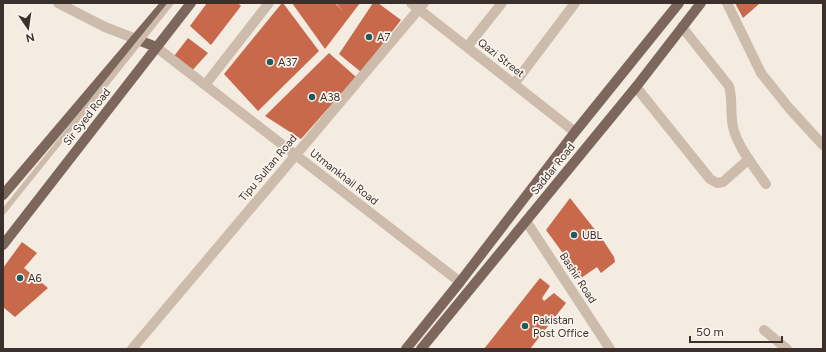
<svg xmlns="http://www.w3.org/2000/svg" width="826" height="352" viewBox="0 0 826 352" font-family="Figtree,sans-serif">
  <style>
    .building { fill: #c8694b }
    .lines { fill: none; stroke-linecap: round; stroke-linejoin: round }
    .street { stroke: #cdbbac; stroke-width: 10 }
    .primary { stroke: #7d675c; stroke-width: 10 }
    .lane-bridge { stroke: #cdbbac; stroke-width: 5.5 }
    .poi-dot { fill: #1f5a5e; stroke: #fbf5ee; stroke-width: 1.5 }
    .labels { text-anchor: middle; dominant-baseline: central; stroke-width: 3.5; stroke-linejoin: round; paint-order: stroke }
    .poi-label { font-size: 11px; fill: #3b302b; stroke: #fbf5ee; text-anchor: start }
    .street-label { font-size: 11px; fill: #3b302b; stroke: #fbf5ee }
  </style>
  <rect width="100%" height="100%" fill="#f4ebe1"/>
  <path class="building" d="M 207,3 L 238,3 L 241,6 L 211,45 L 190,26 Z
    M 282,3 L 283,3 L 319,51 L 258,111 L 224,74 Z
    M 292,3 L 335,3 L 343,11 L 336,3 L 360,3 L 325,49 Z
    M 373,3 L 378,3 L 401,20 L 361,72 L 339,54 Z
    M 735,3 L 758,3 L 759,4 L 743,18 Z
    M 188,38 L 208,53 L 190,73 L 171,60 Z
    M 329,53 L 356,77 L 301,139 L 265,116 Z
    M 570,198 L 603,240 L 614,257 L 615,262 L 601,273 L 597,267 L 581,278 L 546,230 Z
    M 22,242 L 37,253 L 24,268 L 48,288 L 15,317 L 3,307 L 3,268 Z
    M 540,278 L 550,286 L 542,298 L 544,301 L 554,293 L 566,303 L 530,349 L 484,349 Z"/>
  <g class="lines">
    <path class="street" d="M 58,3 L 105,27 L 136,39
      M 411,3 L 575,132
      M 727,3 L 761,73 L 789,108 L 823,145
      M 682,27 L 729,86 C 733,100 730,113 733,127 C 737,146 755,168 766,184
      M 156,47 L 460,282
      M 467,47 L 502,3
      M 514,84 L 575,3
      M 205,85 L 269,3
      M 636,87 L 710,179 L 717,183 L 723,182 L 749,159
      M 526,221 L 610,349
      M 764,330 L 787,349
      M 132,349 L 424,3"/>
    <path class="primary" d="M 136,39 L 156,47
      M 3,195 L 166,3
      M 3,245 L 191,3
      M 406,349 L 460,282 L 575,132 L 679,3
      M 421,349 L 636,87 L 701,3"/>
    <path class="lane-bridge" d="M 3,212 L 171,3"/>
  </g>
  <g class="poi-dot">
    <circle cx="369" cy="37" r="4"/>
    <circle cx="270" cy="62" r="4"/>
    <circle cx="312" cy="97" r="4"/>
    <circle cx="574" cy="235" r="4"/>
    <circle cx="20" cy="278" r="4"/>
    <circle cx="525" cy="326" r="4"/>
  </g>
  <g class="labels">
    <g class="poi-label">
      <text x="377" y="37">A7</text>
      <text x="278" y="62">A37</text>
      <text x="320" y="97">A38</text>
      <text x="582" y="235">UBL</text>
      <text x="28" y="278">A6</text>
      <text x="533" y="320">Pakistan<tspan x="533" dy="13">Post Office</tspan></text>
    </g>
    <g class="street-label">
      <text transform="translate(501 58) rotate(38)">Qazi Street</text>
      <text transform="translate(87 117) rotate(-52)">Sir Syed Road</text>
      <text transform="translate(268 168) rotate(-50)">Tipu Sultan Road</text>
      <text transform="translate(553 169) rotate(-51)">Saddar Road</text>
      <text transform="translate(344 177) rotate(38)">Utmankhail Road</text>
      <text transform="translate(578 278) rotate(57)">Bashir Road</text>
    </g>
  </g>
  <rect width="826" height="352" fill="none" stroke="#3b302b" stroke-width="8"/>
  <g transform="translate(28 28) rotate(167)" stroke="#fbf5ee" stroke-width="3" paint-order="stroke">
  <path d="M0-3L7 15L0 10L-7 15Z" fill="#3b302b"/>
  <text y="-6" font-size="11" font-weight="bold" text-anchor="middle" fill="#3b302b">N</text>
  </g>
  <path d="M690 336v6h92v-6" fill="none" stroke="#3b302b" stroke-width="2"/>
  <text x="696" y="336" font-size="12" fill="#3b302b" stroke="#fbf5ee" stroke-width="3" paint-order="stroke">50 m</text>
</svg>
